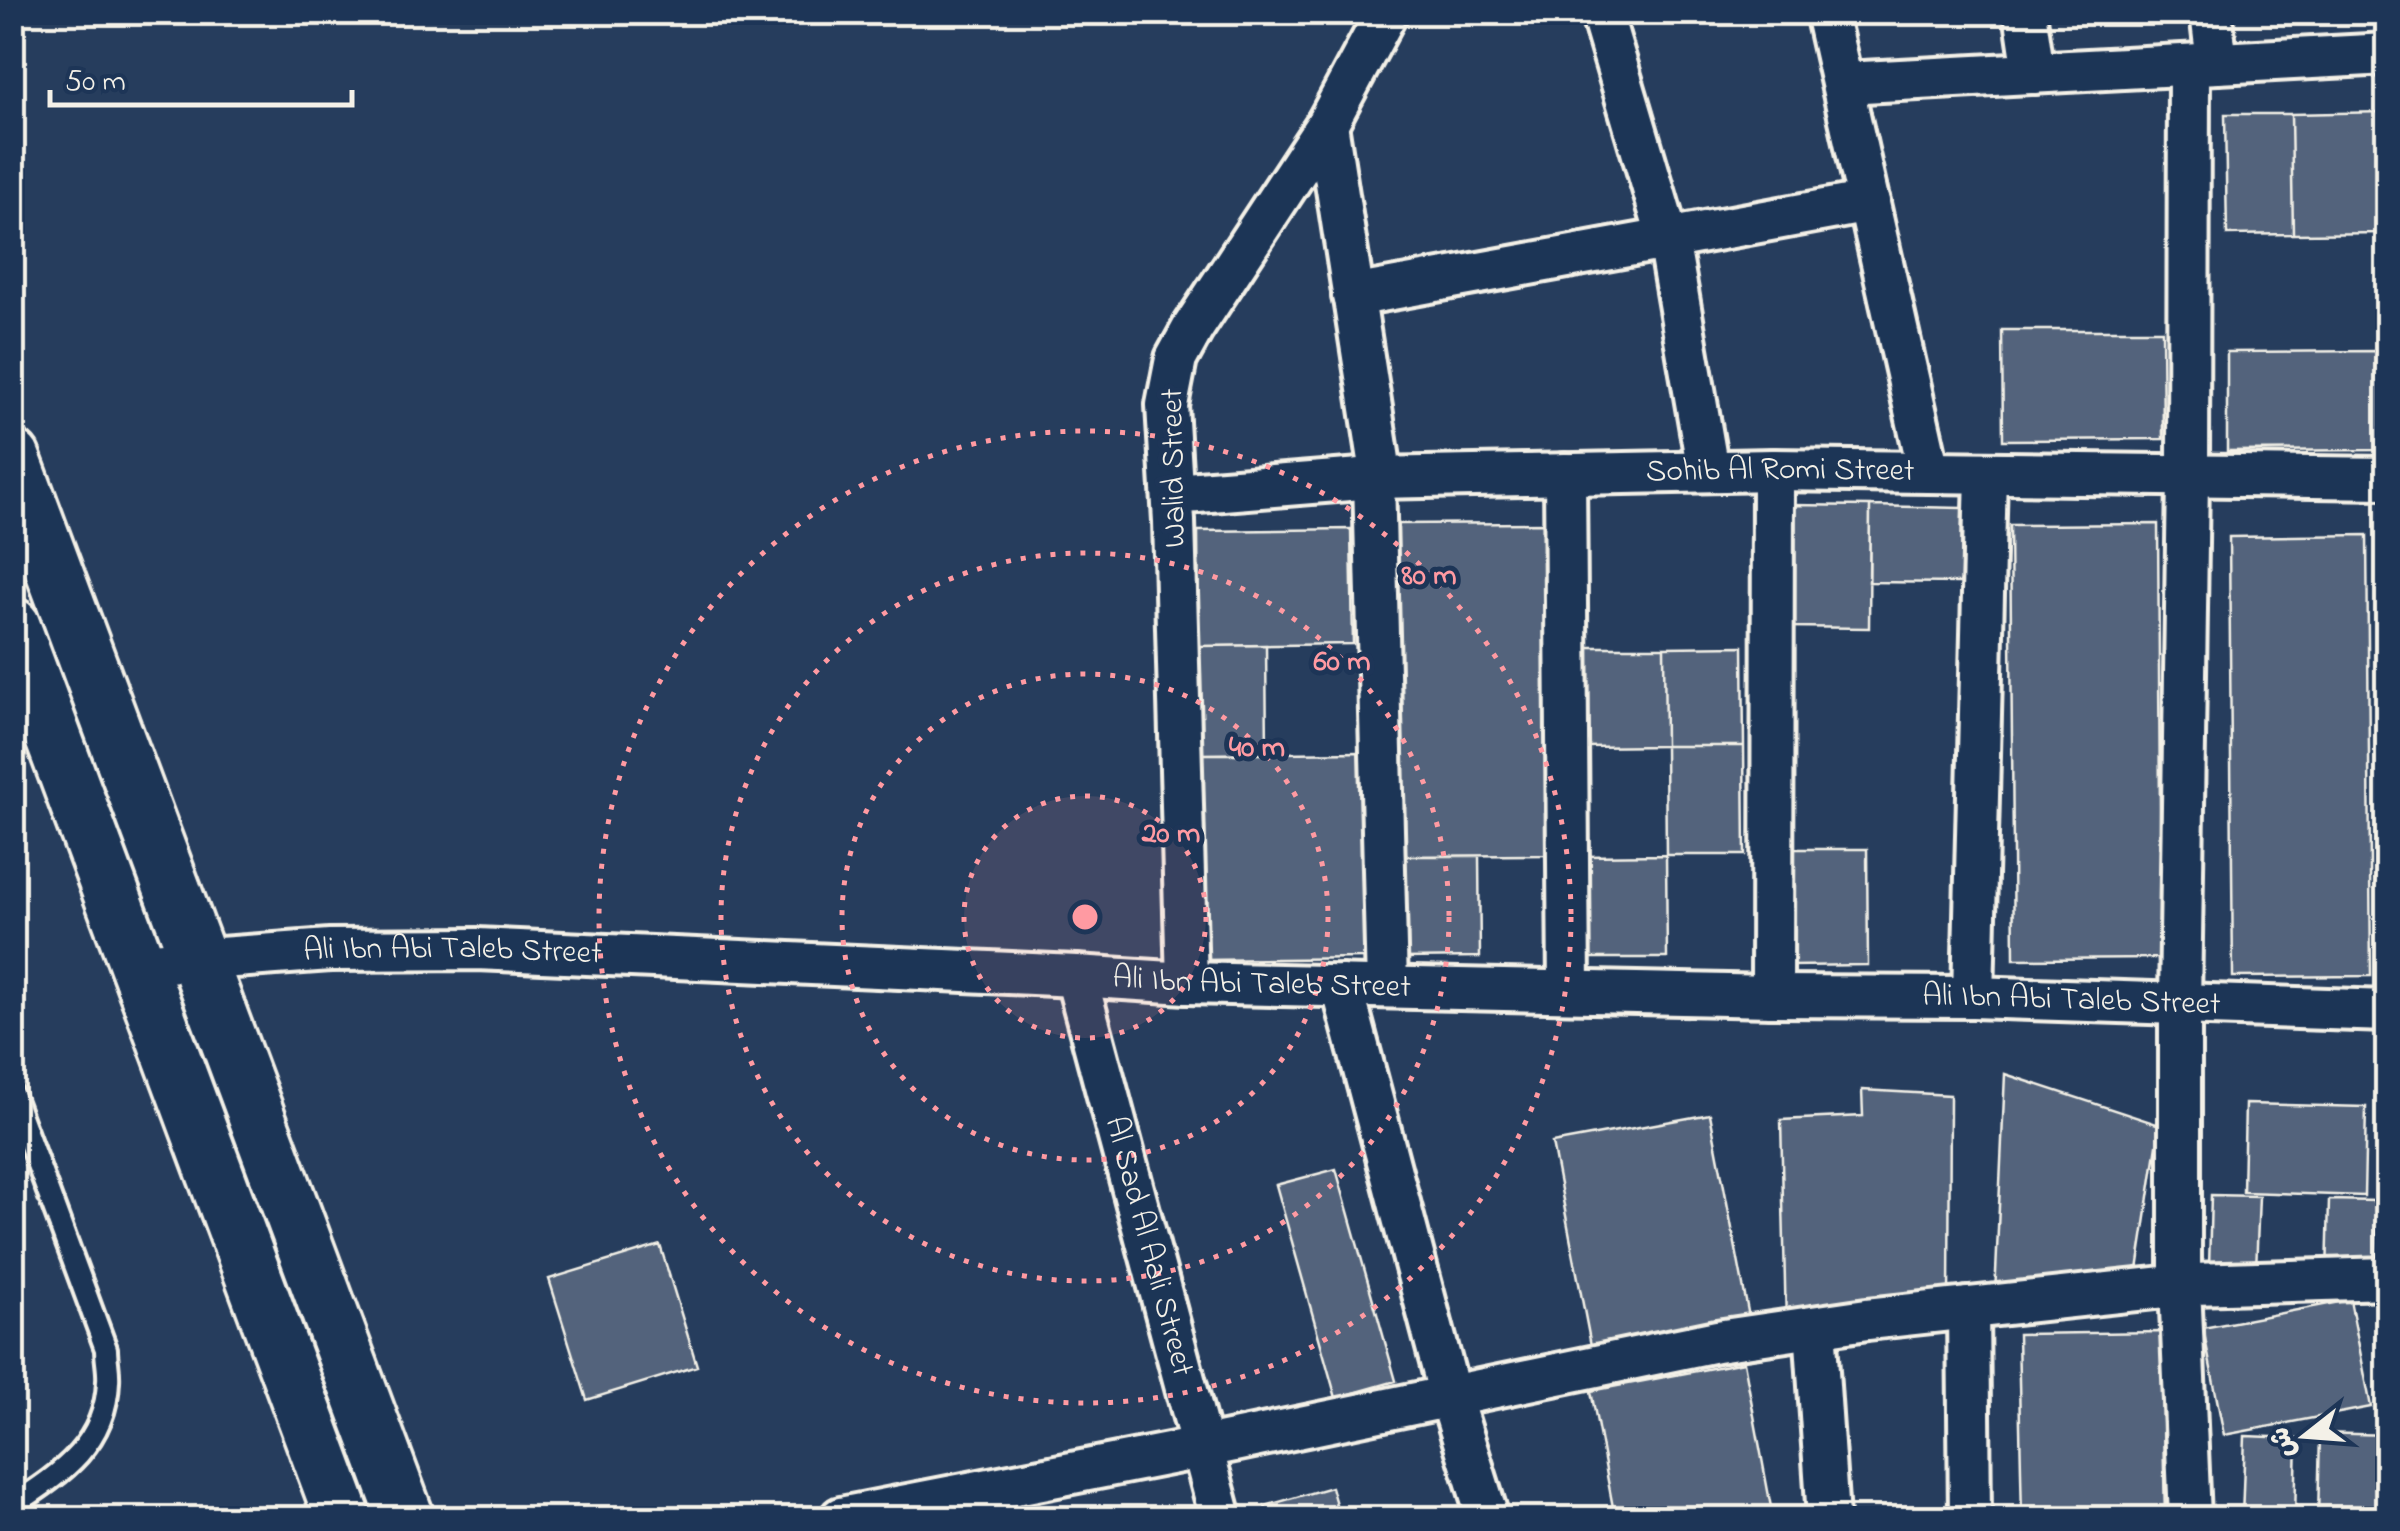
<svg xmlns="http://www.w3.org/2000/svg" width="2400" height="1531" viewBox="0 0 2400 1531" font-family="'Indie Flower','Playpen Sans Arabic',sans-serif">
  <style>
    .building { fill: #52647b; stroke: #f4f1e8; stroke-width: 2.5 }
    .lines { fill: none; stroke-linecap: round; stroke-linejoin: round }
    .service-casing { stroke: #f4f1e8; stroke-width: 28 }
    .minor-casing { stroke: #f4f1e8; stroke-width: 48 }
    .secondary-casing { stroke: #f4f1e8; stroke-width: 62 }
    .service { stroke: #1d3557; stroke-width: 20 }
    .minor { stroke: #1d3557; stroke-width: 40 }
    .secondary { stroke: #1d3557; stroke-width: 55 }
    .ring { fill: none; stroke: #ff9aa2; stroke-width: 5; stroke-dasharray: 5 10 }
    .labels { text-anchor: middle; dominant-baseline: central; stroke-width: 10; stroke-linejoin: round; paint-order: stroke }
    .street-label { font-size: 32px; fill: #f4f1e8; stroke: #1d3557 }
    .centre { fill: #ff9aa2; stroke: #1d3557; stroke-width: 5 }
    .ring-label { font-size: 30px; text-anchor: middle; font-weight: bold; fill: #ff9aa2; stroke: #1d3557; stroke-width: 10; stroke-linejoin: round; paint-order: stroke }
  </style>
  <rect width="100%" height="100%" fill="#263d5d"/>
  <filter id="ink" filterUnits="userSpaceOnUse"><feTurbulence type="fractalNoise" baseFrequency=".01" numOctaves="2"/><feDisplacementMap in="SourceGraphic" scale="20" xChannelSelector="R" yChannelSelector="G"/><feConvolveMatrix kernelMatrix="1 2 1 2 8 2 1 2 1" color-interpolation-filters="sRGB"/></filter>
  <g filter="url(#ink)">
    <path class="building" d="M 2385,112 L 2387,233 L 2293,234 L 2291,114 Z
      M 2225,114 L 2291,114 L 2293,234 L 2227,235 Z
      M 2002,330 L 2162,330 L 2163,439 L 2003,440 Z
      M 2381,351 L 2381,450 L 2227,451 L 2227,352 Z
      M 1789,505 L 1870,506 L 1869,628 L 1788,627 Z
      M 1870,506 L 1962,508 L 1961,583 L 1869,582 Z
      M 1548,523 L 1551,855 L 1397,856 L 1395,524 Z
      M 2158,524 L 2161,958 L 2014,959 L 2010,525 Z
      M 1351,529 L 1353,644 L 1199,646 L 1198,531 Z
      M 2367,535 L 2371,976 L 2233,977 L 2229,537 Z
      M 1266,645 L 1267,754 L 1201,754 L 1199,646 Z
      M 1743,646 L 1744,746 L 1665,746 L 1664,647 Z
      M 1581,647 L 1664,647 L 1665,746 L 1582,747 Z
      M 1665,746 L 1744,746 L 1745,855 L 1666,855 Z
      M 1361,752 L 1364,958 L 1203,960 L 1201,754 Z
      M 1788,849 L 1867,849 L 1868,965 L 1789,966 Z
      M 1666,855 L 1667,958 L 1583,958 L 1582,856 Z
      M 1397,856 L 1479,856 L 1480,957 L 1403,958 Z
      M 2005,1074 L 2160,1125 L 2138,1270 L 1995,1295 Z
      M 1862,1090 L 1950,1095 L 1949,1303 L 1786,1324 L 1781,1120 L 1863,1116 Z
      M 2245,1104 L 2366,1107 L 2364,1196 L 2243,1192 Z
      M 1710,1114 L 1750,1322 L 1592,1351 L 1552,1143 Z
      M 1336,1169 L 1396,1381 L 1336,1398 L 1276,1185 Z
      M 2211,1195 L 2259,1196 L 2256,1270 L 2209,1268 Z
      M 2329,1200 L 2377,1201 L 2375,1278 L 2327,1276 Z
      M 660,1245 L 697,1366 L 587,1400 L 549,1279 Z
      M 2350,1300 L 2371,1407 L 2224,1435 L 2203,1328 Z
      M 2161,1332 L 2165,1518 L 2022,1518 L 2018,1334 Z
      M 1744,1362 L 1773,1518 L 1615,1518 L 1591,1391 Z
      M 2320,1433 L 2388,1435 L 2388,1518 L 2318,1518 Z
      M 2245,1436 L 2297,1438 L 2295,1518 L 2242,1518 Z
      M 1331,1487 L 1340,1518 L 1269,1518 L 1265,1506 Z"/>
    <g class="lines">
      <g class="service-casing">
        <path id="service" d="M 12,1094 L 106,1349 C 106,1360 109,1371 108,1381 C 106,1445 60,1474 12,1506"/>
      </g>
      <g class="minor-casing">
        <g id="minor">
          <path d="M 1601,12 L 1668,239 L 1708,471"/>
          <path d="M 1826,12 L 1929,472"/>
          <path d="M 2025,12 L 2034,73"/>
          <path d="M 2211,12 L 2217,63"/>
          <path d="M 2189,65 L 2188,477 L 2180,1004 L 2180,1285 L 2190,1518"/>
          <path d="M 1844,83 L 2388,54"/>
          <path d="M 1327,124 L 1382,479"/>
          <path d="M 1353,296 L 1869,202"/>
          <path d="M 1565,474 L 1569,991"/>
          <path d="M 1374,478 L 1387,987"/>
          <path id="s1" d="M 1173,494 L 1374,478 L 1773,470 L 2388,478"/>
          <path id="s2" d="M 138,964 L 330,950 L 477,949 L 1076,976 L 1187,983 L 1772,996 L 1973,997 L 2388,1011"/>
          <path id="s3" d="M 1076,976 L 1221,1518"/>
          <path d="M 1187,983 L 1174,521 L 1167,405 L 1176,359 L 1193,328 L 1327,124 L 1387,12"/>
          <path d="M 1342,986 L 1450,1396 L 1488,1518"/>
          <path d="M 1772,996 L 1773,470"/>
          <path d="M 1973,997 L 1986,473"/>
          <path d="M 1968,1308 L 1970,1518"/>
          <path d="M 1815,1327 L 1828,1518"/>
          <path d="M 841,1518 L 1200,1448 L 1717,1341 L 1867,1319 L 2193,1284 L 2388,1278"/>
        </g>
      </g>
      <g class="secondary-casing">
        <path id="secondary" d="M 12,458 L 406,1518
          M 12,626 L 343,1518"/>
      </g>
      <use href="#service" class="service"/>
      <use href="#minor" class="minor"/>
      <use href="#secondary" class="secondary"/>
    </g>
  </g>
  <circle cx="1085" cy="917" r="121" fill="#ff9aa2" fill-opacity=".12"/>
  <g class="ring">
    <circle cx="1085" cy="917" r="121"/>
    <circle cx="1085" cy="917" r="243"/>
    <circle cx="1085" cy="917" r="364"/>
    <circle cx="1085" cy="917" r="486"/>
  </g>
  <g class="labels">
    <g class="street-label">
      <text transform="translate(1175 468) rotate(-91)">Walid Street</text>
      <text stroke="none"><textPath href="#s1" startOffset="608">Sohib Al Romi Street</textPath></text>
      <text stroke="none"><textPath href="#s2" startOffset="315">Ali Ibn Abi Taleb Street</textPath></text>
      <text stroke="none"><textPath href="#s2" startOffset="1125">Ali Ibn Abi Taleb Street</textPath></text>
      <text stroke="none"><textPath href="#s2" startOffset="1935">Ali Ibn Abi Taleb Street</textPath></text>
      <text stroke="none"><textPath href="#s3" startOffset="280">Al Sad Al Aali Street</textPath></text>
    </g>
  </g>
  <circle cx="1085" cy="917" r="15" class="centre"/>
  <g class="ring-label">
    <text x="1429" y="584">80 m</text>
    <text x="1342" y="670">60 m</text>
    <text x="1257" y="756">40 m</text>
    <text x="1171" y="842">20 m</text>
  </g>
  <rect width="2400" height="1531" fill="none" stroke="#1d3557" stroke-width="50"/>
  <rect x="25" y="25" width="2350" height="1481" fill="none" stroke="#f4f1e8" stroke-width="4" filter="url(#ink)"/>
  <g transform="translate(2305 1436) rotate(253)" stroke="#1d3557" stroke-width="8" paint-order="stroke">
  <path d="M0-8L18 38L0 25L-18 38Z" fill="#f4f1e8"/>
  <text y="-15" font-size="28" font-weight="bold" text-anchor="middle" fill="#f4f1e8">ش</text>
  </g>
  <path d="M50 90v15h302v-15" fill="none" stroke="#f4f1e8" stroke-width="5"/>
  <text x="65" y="90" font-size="30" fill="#f4f1e8" stroke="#1d3557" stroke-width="8" paint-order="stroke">50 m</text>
</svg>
